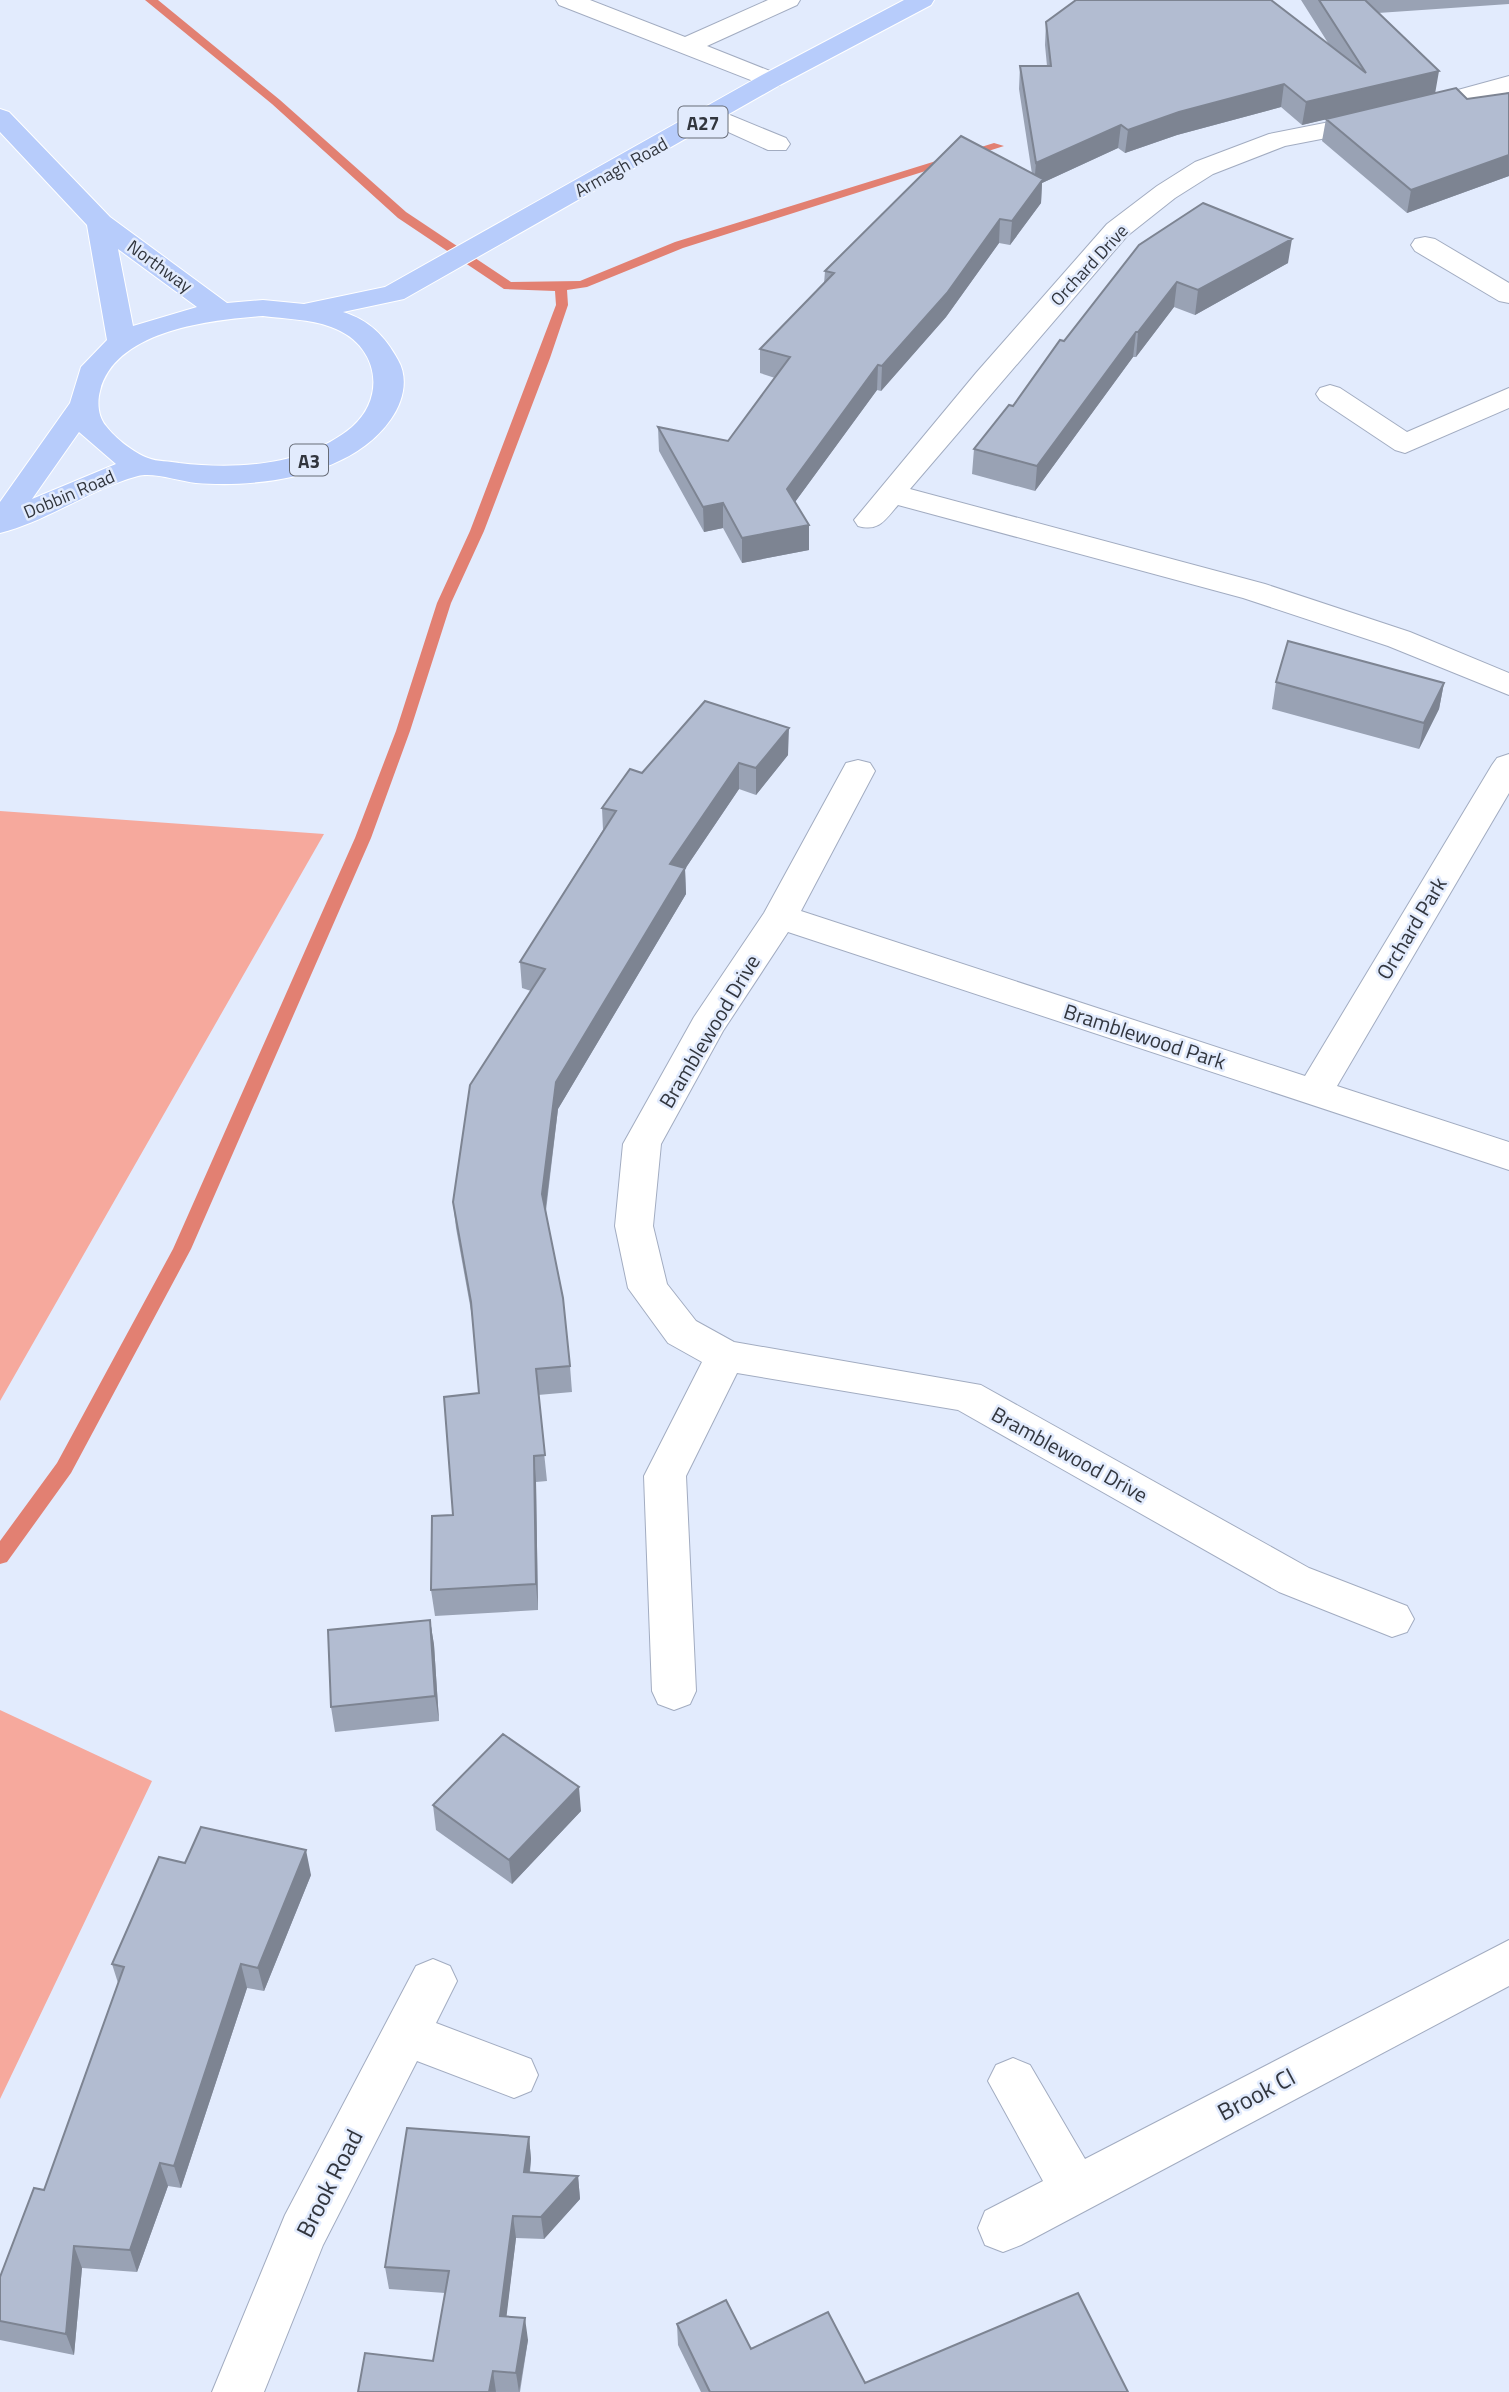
<svg xmlns="http://www.w3.org/2000/svg" width="1509" height="2392" viewBox="0 0 1509 2392" font-family="'Titillium Web',sans-serif">
  <style>
    .green { fill: #f6a99d }
    .lines { fill: none; stroke-linecap: round; stroke-linejoin: round }
    .stream { fill: #e28072; fill-rule: evenodd }
    .minor-casing { stroke: #a2acc1; stroke-width: 2 }
    .trunk-casing { stroke: #fff; stroke-width: 2 }
    .minor { fill: #fff; fill-rule: evenodd }
    .trunk { fill: #b7ccfb; fill-rule: evenodd }
    .wall { fill: #99a2b4 }
    .shaded-wall { fill: #7d8492 }
    .building { fill: #b2bcd1; stroke: #7d8492; stroke-width: 2 }
    .labels { text-anchor: middle; dominant-baseline: central; stroke-width: 5; stroke-linejoin: round; paint-order: stroke }
    .far-street-label { font-size: 18px; fill: #32363e; stroke: #e2ebfd }
    .shield { fill: #e2ebfd; stroke: #676c77; stroke-width: 2 }
    .shield-label { font-size: 19px; font-weight: bold; fill: #32363e }
    .street-label { font-size: 21px; fill: #32363e; stroke: #e2ebfd }
    .near-street-label { font-size: 24px; fill: #32363e; stroke: #e2ebfd }
  </style>
  <rect width="100%" height="100%" fill="#e2ebfd"/>
  <path class="green" d="M 0,811 L 324,834 L 0,1401 Z
    M 0,1710 L 152,1781 L 0,2099 Z"/>
  <g class="lines">
    <path class="stream" d="M 145,0 L 158,0 L 280,100 L 406,212 L 511,282 L 580,281 L 675,242 L 994,143 L 1004,146 L 683,248 L 587,287 L 567,290 L 568,305 L 550,358 L 484,531 L 451,603 L 410,731 L 371,838 L 191,1249 L 71,1473 L 7,1562 L 0,1564 L 0,1541 L 57,1463 L 173,1249 L 355,838 L 396,731 L 437,603 L 470,531 L 556,305 L 555,291 L 504,289 L 398,218 L 272,104 Z"/>
    <g class="minor-casing">
      <path id="minor" d="M 556,0 L 590,0 L 685,37 L 768,0 L 800,0 L 797,5 L 707,46 L 780,75 L 784,80 L 780,85 L 771,88 L 559,5 Z
        M 1509,76 L 1509,92 L 1373,129 L 1285,146 L 1213,174 L 1175,198 L 1127,236 L 910,489 L 1265,584 L 1410,632 L 1509,673 L 1509,695 L 1388,646 L 1243,598 L 898,505 C 885,520 879,532 858,526 L 854,520 L 976,373 L 1107,224 L 1157,186 L 1195,162 L 1269,134 L 1370,114 Z
        M 713,108 L 786,138 L 790,144 L 786,150 L 768,150 L 704,121 L 700,116 L 704,111 Z
        M 1425,237 L 1435,239 L 1509,283 L 1509,303 L 1499,301 L 1415,251 L 1411,245 L 1415,239 Z
        M 1330,385 L 1340,388 L 1407,432 L 1509,388 L 1509,408 L 1405,453 L 1395,450 L 1320,400 L 1316,394 L 1320,388 Z
        M 1509,754 L 1509,793 L 1337,1086 L 1509,1142 L 1509,1170 L 788,932 L 723,1031 L 661,1144 L 653,1226 L 667,1284 L 696,1321 L 734,1342 L 981,1385 L 1309,1568 L 1407,1606 L 1414,1619 L 1407,1632 L 1392,1637 L 1279,1592 L 958,1410 L 737,1373 L 686,1476 L 696,1691 L 690,1704 L 674,1710 L 658,1704 L 652,1691 L 644,1476 L 702,1362 L 668,1343 L 628,1288 L 615,1226 L 623,1144 L 694,1017 L 764,913 L 846,763 L 858,760 L 870,763 L 875,771 L 801,911 L 1305,1076 L 1492,765 L 1497,758 Z
        M 1509,1940 L 1509,1986 L 1021,2245 L 1003,2252 L 985,2245 L 978,2228 L 985,2211 L 1043,2181 L 988,2081 L 996,2065 L 1013,2058 L 1030,2065 L 1085,2159 Z
        M 433,1959 L 450,1966 L 457,1981 L 436,2023 L 531,2059 L 538,2075 L 531,2091 L 514,2098 L 417,2061 L 323,2245 L 264,2392 L 212,2392 L 285,2215 L 416,1966 Z"/>
    </g>
    <g class="trunk-casing">
      <path id="trunk" d="M 904,0 L 934,0 L 931,5 L 780,85 L 404,299 L 343,312 C 369,320 385,336 398,360 C 409,379 403,402 391,419 C 352,476 259,488 196,483 C 179,481 153,472 138,476 C 90,489 48,521 0,533 L 0,502 L 70,403 L 81,367 L 107,340 L 87,225 L 0,132 L 0,109 L 9,112 L 110,217 L 227,303 L 263,300 L 304,304 L 385,287 L 762,75 ZM 118,249 L 197,307 L 133,326 ZM 263,316 C 285,319 310,319 331,327 C 377,343 388,395 352,427 C 305,466 237,470 179,463 C 170,461 157,462 148,458 C 134,453 115,438 106,426 C 98,417 97,402 100,391 C 115,330 211,320 263,316 ZM 79,432 L 116,464 L 32,499 Z"/>
    </g>
    <use href="#minor" class="minor"/>
    <use href="#trunk" class="trunk"/>
  </g>
  <path class="wall" d="M 1301,0 L 1509,0 L 1509,4 L 1378,13 L 1435,93 L 1467,99 L 1509,93 L 1509,176 L 1407,213 L 1322,141 L 1326,119 L 1302,125 L 1281,107 L 1177,135 L 1125,153 L 1118,148 L 1042,183 L 1041,203 L 1010,245 L 999,243 L 946,317 L 881,391 L 877,390 L 795,502 L 809,525 L 809,550 L 742,563 L 723,528 L 704,532 L 659,451 L 658,427 L 728,441 L 775,378 L 760,373 L 760,349 L 824,284 L 825,271 L 1032,174 L 1019,89 L 1020,66 L 1047,66 L 1045,45 L 1046,22 L 1330,46 Z
    M 1139,245 L 1288,263 L 1195,315 L 1174,307 L 1136,357 L 1133,357 L 1035,491 L 972,474 L 974,449 L 1013,406 Z
    M 1276,682 L 1444,683 L 1439,709 L 1419,749 L 1272,709 Z
    M 788,755 L 756,795 L 739,789 L 685,869 L 686,894 L 558,1109 L 546,1211 L 570,1366 L 572,1392 L 538,1395 L 547,1481 L 536,1482 L 538,1610 L 435,1616 L 431,1590 L 453,1515 L 479,1393 L 473,1322 L 456,1228 L 453,1202 L 531,991 L 522,988 L 520,962 L 603,830 L 602,808 L 642,773 Z
    M 430,1620 L 434,1645 L 439,1721 L 335,1732 L 331,1707 Z
    M 433,1805 L 581,1811 L 512,1884 L 436,1830 Z
    M 311,1875 L 264,1991 L 247,1988 L 181,2188 L 168,2186 L 137,2272 L 82,2268 L 74,2355 L 0,2340 L 0,2277 L 44,2190 L 118,1983 L 112,1964 Z
    M 529,2137 L 531,2159 L 530,2173 L 578,2176 L 580,2199 L 544,2239 L 516,2238 L 506,2316 L 528,2340 L 520,2392 L 496,2392 L 433,2361 L 445,2293 L 389,2289 L 385,2267 Z
    M 677,2324 L 751,2349 L 865,2383 L 1128,2392 L 701,2392 L 678,2345 Z"/>
  <path class="shaded-wall" d="M 1439,71 L 1435,94 L 1302,125 L 1306,102 Z
    M 1284,84 L 1281,107 L 1177,135 L 1125,153 L 1128,130 L 1179,112 Z
    M 1121,125 L 1118,148 L 1042,183 L 1041,203 L 1010,245 L 1012,221 L 1034,186 L 1036,163 Z
    M 1509,155 L 1509,176 L 1407,213 L 1411,190 Z
    M 1000,219 L 999,243 L 946,317 L 881,391 L 882,366 Z
    M 1292,239 L 1288,263 L 1195,315 L 1198,290 Z
    M 1177,282 L 1174,307 L 1136,357 L 1138,332 Z
    M 1136,332 L 1133,357 L 1035,491 L 1037,466 Z
    M 878,365 L 877,390 L 787,513 L 787,489 Z
    M 723,503 L 723,528 L 704,532 L 703,507 Z
    M 809,525 L 809,550 L 742,563 L 742,538 Z
    M 1444,683 L 1439,709 L 1419,749 L 1424,723 Z
    M 789,728 L 788,755 L 756,795 L 756,768 Z
    M 739,763 L 739,789 L 685,869 L 686,894 L 558,1109 L 544,1221 L 542,1194 L 556,1082 L 670,864 Z
    M 534,1456 L 536,1482 L 538,1610 L 536,1584 Z
    M 430,1620 L 434,1645 L 439,1721 L 435,1696 Z
    M 579,1787 L 581,1811 L 512,1884 L 509,1860 Z
    M 306,1850 L 311,1875 L 264,1991 L 258,1968 Z
    M 241,1964 L 247,1988 L 181,2188 L 174,2166 Z
    M 529,2137 L 531,2159 L 527,2195 L 524,2172 Z
    M 160,2163 L 168,2186 L 137,2272 L 130,2250 Z
    M 578,2176 L 580,2199 L 544,2239 L 541,2217 Z
    M 513,2216 L 516,2238 L 504,2337 L 500,2316 Z
    M 74,2246 L 82,2268 L 74,2355 L 66,2334 Z
    M 525,2318 L 528,2340 L 519,2392 L 516,2373 Z
    M 493,2371 L 496,2392 L 489,2392 Z"/>
  <path class="building" d="M 1076,0 L 1271,0 L 1366,73 L 1319,0 L 1365,0 L 1439,71 L 1306,102 L 1284,84 L 1179,112 L 1128,130 L 1121,125 L 1036,163 L 1020,66 L 1051,66 L 1046,22 Z
    M 1456,88 L 1467,99 L 1509,93 L 1509,155 L 1411,190 L 1326,119 Z
    M 961,136 L 1043,179 L 1012,221 L 1000,219 L 947,293 L 882,366 L 878,365 L 787,489 L 809,525 L 742,538 L 723,503 L 703,507 L 658,427 L 728,441 L 790,357 L 760,349 L 834,273 L 825,271 Z
    M 1203,203 L 1292,239 L 1198,290 L 1177,282 L 1138,332 L 1136,332 L 1037,466 L 974,449 L 1009,405 L 1013,406 L 1060,340 L 1064,341 L 1139,245 Z
    M 1288,641 L 1444,683 L 1424,723 L 1276,682 Z
    M 705,701 L 789,728 L 756,768 L 739,763 L 670,864 L 685,868 L 556,1082 L 542,1194 L 563,1298 L 570,1366 L 536,1369 L 545,1455 L 534,1456 L 536,1584 L 431,1590 L 432,1516 L 453,1515 L 444,1397 L 479,1393 L 471,1302 L 453,1202 L 470,1085 L 545,969 L 520,962 L 616,811 L 602,808 L 630,769 L 642,773 Z
    M 430,1620 L 435,1696 L 331,1707 L 328,1630 Z
    M 503,1734 L 579,1787 L 509,1860 L 433,1805 Z
    M 201,1827 L 306,1850 L 258,1968 L 241,1964 L 174,2166 L 160,2163 L 130,2250 L 74,2246 L 66,2334 L 0,2321 L 0,2277 L 34,2188 L 44,2190 L 124,1967 L 112,1964 L 159,1857 L 185,1863 Z
    M 407,2128 L 529,2137 L 524,2172 L 578,2176 L 541,2217 L 513,2216 L 500,2316 L 525,2318 L 516,2373 L 493,2371 L 489,2392 L 358,2392 L 365,2353 L 433,2361 L 449,2271 L 385,2267 Z
    M 1078,2293 L 1128,2392 L 710,2392 L 677,2324 L 726,2300 L 751,2349 L 828,2312 L 865,2383 Z"/>
  <g class="labels">
    <g class="far-street-label">
      <text transform="translate(621 167) rotate(-29)">Armagh Road</text>
      <text transform="translate(1089 265) rotate(-47)">Orchard Drive</text>
      <text transform="translate(160 266) rotate(36)">Northway</text>
      <text transform="translate(69 494) rotate(-23)">Dobbin Road</text>
    </g>
    <g class="shield">
      <rect x="678.5" y="106.5" width="49" height="31" rx="5"/>
      <rect x="290" y="444.5" width="38" height="31" rx="5"/>
    </g>
    <g class="shield-label">
      <text x="703" y="122">A27</text>
      <text x="309" y="460">A3</text>
    </g>
    <g class="street-label">
      <text transform="translate(1411 928) rotate(-59)">Orchard Park</text>
      <text transform="translate(709 1031) rotate(-59)">Bramblewood Drive</text>
      <text transform="translate(1145 1036) rotate(18)">Bramblewood Park</text>
      <text transform="translate(1070 1454) rotate(29)">Bramblewood Drive</text>
    </g>
    <g class="near-street-label">
      <text transform="translate(1256 2094) rotate(-28)">Brook Cl</text>
      <text transform="translate(329 2183) rotate(-63)">Brook Road</text>
    </g>
  </g>
</svg>
